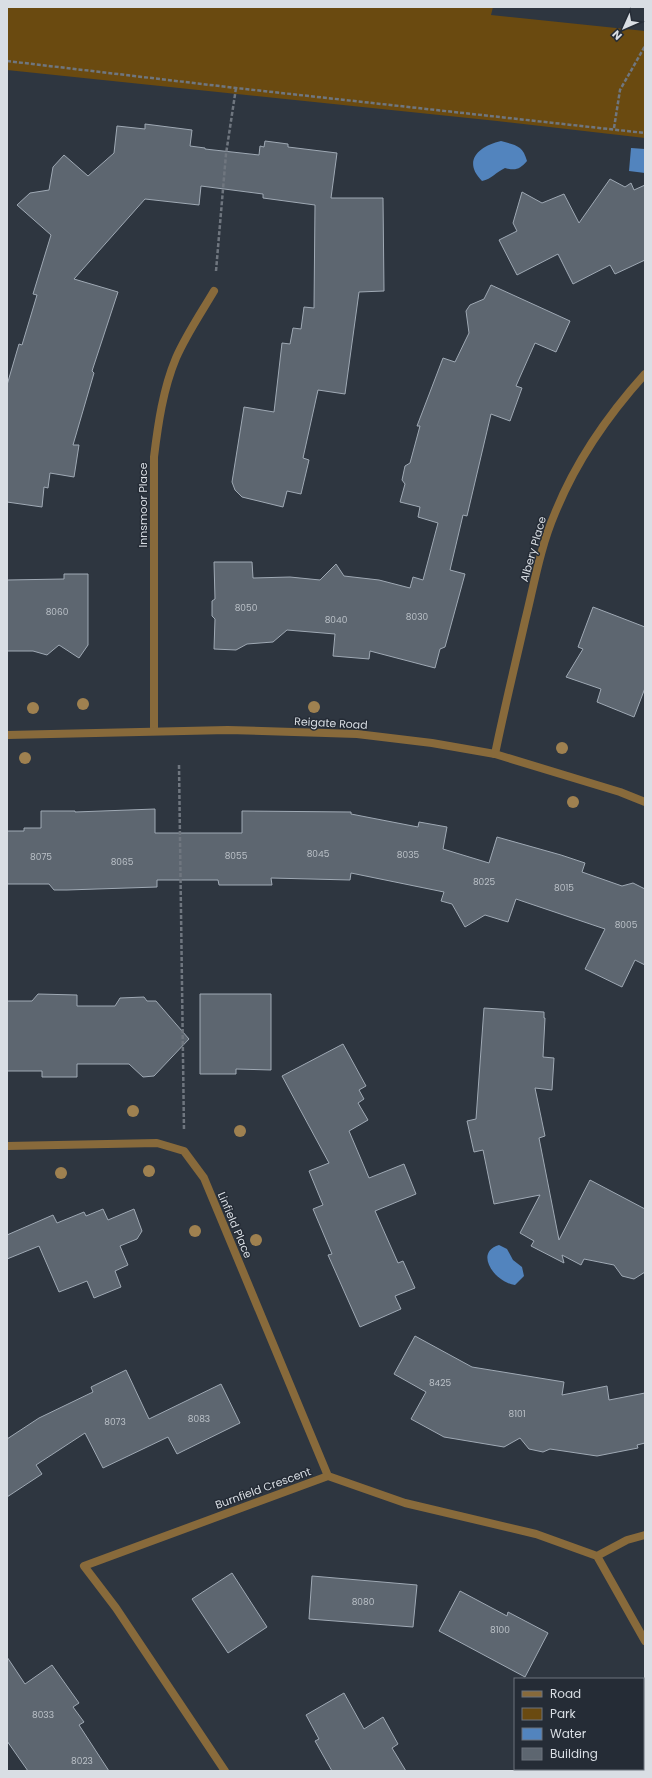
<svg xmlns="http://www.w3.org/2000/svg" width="652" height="1778" viewBox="0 0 652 1778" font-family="Poppins,sans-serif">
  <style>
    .green { fill: #6a4a10 }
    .water { fill: #5284be }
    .building { fill: #5d6670; stroke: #9fa9b4 }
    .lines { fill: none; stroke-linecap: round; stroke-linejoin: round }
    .path { stroke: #6f767f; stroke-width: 2.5; stroke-dasharray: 4 2; stroke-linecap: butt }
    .minor { stroke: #886a3b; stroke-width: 8 }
    .tertiary { stroke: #886a3b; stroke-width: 8 }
    .tree { fill: #9f8150 }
    .labels { text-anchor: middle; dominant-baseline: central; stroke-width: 3; stroke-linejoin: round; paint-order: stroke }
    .number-label { font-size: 9px; fill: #bac0c7 }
    .street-label { font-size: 11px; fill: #d9dee4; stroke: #252c36 }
  </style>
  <rect width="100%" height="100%" fill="#2e3640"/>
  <path class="green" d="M 7,7 L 493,7 L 491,15 L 645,31 L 645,138 L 497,121 L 7,70 Z"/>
  <path class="water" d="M 501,141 C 515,145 523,145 527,161 C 520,169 516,171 505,168 C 496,172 492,179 482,181 C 462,161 479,146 501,141 Z
    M 631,148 L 645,149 L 645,173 L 629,171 Z
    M 499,1245 L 507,1249 L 513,1260 L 522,1267 L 524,1276 L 515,1285 C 496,1283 473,1253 499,1245 Z"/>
  <path class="building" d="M 145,124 L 192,130 L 190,146 L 205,148 L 205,149 L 259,155 L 260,146 L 264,147 L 265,141 L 288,144 L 288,147 L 337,153 L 331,198 L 383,198 L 384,291 L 359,292 L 345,394 L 318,390 L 303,458 L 309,460 L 301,494 L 287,491 L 283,507 L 242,497 L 235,490 L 232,482 L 244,407 L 274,412 L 282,343 L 290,344 L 293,328 L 301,329 L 304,307 L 314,308 L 315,205 L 263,198 L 263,194 L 201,186 L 199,205 L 145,199 L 74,279 L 118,292 L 92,371 L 94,373 L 73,445 L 79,445 L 74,477 L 50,473 L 48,488 L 44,487 L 42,507 L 7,502 L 7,385 L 19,344 L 22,345 L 37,295 L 33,294 L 51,235 L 17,205 L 30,193 L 49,190 L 53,167 L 64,155 L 88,176 L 114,153 L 117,126 L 145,129 Z
    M 610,179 L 625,187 L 631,183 L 634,190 L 645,185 L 645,260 L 615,274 L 610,265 L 573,284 L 558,254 L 517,275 L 499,240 L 517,231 L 513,223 L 522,192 L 542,203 L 564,194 L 579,223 Z
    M 491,285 L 570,321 L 556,352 L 535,343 L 516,386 L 522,388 L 510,421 L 491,414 L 467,516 L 463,515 L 450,570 L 465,574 L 445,647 L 440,649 L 435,668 L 370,651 L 369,659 L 333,656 L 335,634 L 287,630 L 273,642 L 247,644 L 236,650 L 214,649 L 215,619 L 212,616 L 212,601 L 215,599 L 214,562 L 252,562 L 253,578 L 290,577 L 320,580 L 336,564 L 344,576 L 379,580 L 410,588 L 413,577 L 423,580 L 438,523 L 418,517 L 420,507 L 400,502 L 405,484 L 402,480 L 405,466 L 410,463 L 420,426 L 417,426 L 443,358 L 455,362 L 469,333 L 466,311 L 470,305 L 484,299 Z
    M 64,574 L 88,574 L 88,645 L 79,658 L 59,645 L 47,655 L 33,651 L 7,651 L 7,580 L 64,579 Z
    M 593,607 L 645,627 L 645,688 L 634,717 L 597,702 L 601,689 L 566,677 L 583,649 L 578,647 Z
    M 155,809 L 155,833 L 242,833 L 242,811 L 351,812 L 351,814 L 418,827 L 419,822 L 447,827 L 443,849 L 489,863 L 497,837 L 561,855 L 585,863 L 582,872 L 622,886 L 633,883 L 645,889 L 645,965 L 635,960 L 622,987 L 585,969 L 605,929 L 516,899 L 508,922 L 485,915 L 465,927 L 452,904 L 441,901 L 444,892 L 351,873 L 350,880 L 271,878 L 272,885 L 219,885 L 218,880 L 157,880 L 157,887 L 67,890 L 54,890 L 49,884 L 7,884 L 7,831 L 24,831 L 24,828 L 41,828 L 41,811 L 75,811 L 75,812 Z
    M 38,994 L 77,995 L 77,1006 L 115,1006 L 120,998 L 144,997 L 147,1001 L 156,1001 L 189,1039 L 154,1076 L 143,1077 L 129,1064 L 77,1064 L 77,1077 L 42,1077 L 42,1071 L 7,1071 L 7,1001 L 32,1001 Z
    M 200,994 L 271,994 L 271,1070 L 236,1069 L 236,1074 L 200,1074 Z
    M 484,1008 L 544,1012 L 544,1018 L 545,1018 L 543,1057 L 554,1058 L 552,1090 L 535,1088 L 545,1136 L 539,1138 L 559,1240 L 590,1180 L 645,1209 L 645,1272 L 634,1279 L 622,1276 L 614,1265 L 584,1259 L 581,1265 L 562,1255 L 564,1263 L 531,1246 L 534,1241 L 520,1233 L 540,1195 L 494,1204 L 483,1150 L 474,1152 L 467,1121 L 476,1119 Z
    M 343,1044 L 366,1086 L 359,1090 L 364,1099 L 358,1103 L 368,1120 L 349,1131 L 369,1178 L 404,1164 L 416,1194 L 375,1211 L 398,1263 L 403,1261 L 415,1288 L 395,1296 L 401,1309 L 360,1327 L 328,1255 L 332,1254 L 313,1209 L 323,1205 L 309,1171 L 329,1163 L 282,1076 Z
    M 103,1209 L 108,1220 L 134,1209 L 142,1231 L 137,1239 L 120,1246 L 128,1265 L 115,1271 L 121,1287 L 94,1298 L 87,1281 L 59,1292 L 39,1246 L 7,1259 L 7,1235 L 53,1215 L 57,1223 L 84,1212 L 86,1216 Z
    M 415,1336 L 472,1367 L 564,1382 L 562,1395 L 607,1386 L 609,1400 L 645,1393 L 645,1443 L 637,1445 L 638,1448 L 597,1456 L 550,1449 L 543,1452 L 529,1449 L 520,1438 L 504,1447 L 444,1437 L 411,1419 L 426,1392 L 394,1374 Z
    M 126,1370 L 149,1419 L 221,1384 L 240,1423 L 177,1454 L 168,1437 L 103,1468 L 85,1433 L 36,1465 L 42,1474 L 7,1497 L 7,1439 L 39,1418 L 93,1392 L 91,1387 Z
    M 232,1573 L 267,1627 L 228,1653 L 192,1599 Z
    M 312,1576 L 417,1585 L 413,1627 L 309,1619 Z
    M 460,1591 L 507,1616 L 508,1612 L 548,1633 L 525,1677 L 439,1631 Z
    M 7,1657 L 25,1684 L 52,1665 L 79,1703 L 73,1707 L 84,1722 L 79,1725 L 109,1771 L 28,1771 L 7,1741 Z
    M 344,1693 L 364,1729 L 383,1717 L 398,1744 L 392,1748 L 406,1771 L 332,1771 L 315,1741 L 319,1739 L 306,1715 Z"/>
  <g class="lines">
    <path class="path" d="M 7,61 L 236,88 L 645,133
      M 614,128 L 620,90 L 645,46
      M 216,271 L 226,154 L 236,88
      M 179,765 L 184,1131"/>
    <path class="minor" d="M 154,731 L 154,457 C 158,424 163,389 176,358 C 186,335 201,313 214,291
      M 495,754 C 504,710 515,665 525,621 C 534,585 540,548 555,513 C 576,461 608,415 645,374
      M 7,1146 L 157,1143 L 184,1151 L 204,1178 L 328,1476
      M 597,1556 L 627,1540 L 645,1535
      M 225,1771 L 116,1608 L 84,1566 L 328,1476 L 405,1503 L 536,1534 L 597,1556 L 645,1641"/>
    <path class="tertiary" d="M 7,735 L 228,730 L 357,734 L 432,743 L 495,754 L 620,792 L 645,802"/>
  </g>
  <g class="tree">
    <circle cx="83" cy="704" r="6"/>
    <circle cx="314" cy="707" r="6"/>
    <circle cx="33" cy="708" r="6"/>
    <circle cx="562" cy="748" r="6"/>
    <circle cx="25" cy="758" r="6"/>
    <circle cx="573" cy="802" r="6"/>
    <circle cx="133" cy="1111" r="6"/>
    <circle cx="240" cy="1131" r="6"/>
    <circle cx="149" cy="1171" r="6"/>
    <circle cx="61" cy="1173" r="6"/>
    <circle cx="195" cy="1231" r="6"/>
    <circle cx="256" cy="1240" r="6"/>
  </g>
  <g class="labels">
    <g class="number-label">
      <text x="246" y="608">8050</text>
      <text x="57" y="612">8060</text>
      <text x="417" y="617">8030</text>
      <text x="336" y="620">8040</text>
      <text x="318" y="854">8045</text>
      <text x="408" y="855">8035</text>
      <text x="236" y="856">8055</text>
      <text x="41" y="857">8075</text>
      <text x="122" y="862">8065</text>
      <text x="484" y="882">8025</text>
      <text x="564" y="888">8015</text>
      <text x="626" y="925">8005</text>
      <text x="440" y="1383">8425</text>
      <text x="517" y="1414">8101</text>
      <text x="199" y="1419">8083</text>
      <text x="115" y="1422">8073</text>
      <text x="363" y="1602">8080</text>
      <text x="500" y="1630">8100</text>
      <text x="43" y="1715">8033</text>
      <text x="82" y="1761">8023</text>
    </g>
    <g class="street-label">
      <text transform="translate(143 505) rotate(-90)">Innsmoor Place</text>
      <text transform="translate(533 549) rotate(-74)">Albery Place</text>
      <text transform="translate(331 723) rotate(3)">Reigate Road</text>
      <text transform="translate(235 1225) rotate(67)">Linfield Place</text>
      <text transform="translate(263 1488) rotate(-20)">Burnfield Crescent</text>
    </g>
  </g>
  <rect width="652" height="1778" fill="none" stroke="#d9dee4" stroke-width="16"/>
  <rect x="514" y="1678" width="130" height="92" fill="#252c36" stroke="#6d737c"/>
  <rect x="522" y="1691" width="20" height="6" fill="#886a3b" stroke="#6d737c"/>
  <text x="550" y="1698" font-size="12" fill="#d9dee4">Road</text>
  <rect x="522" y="1708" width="20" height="12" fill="#6a4a10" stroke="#6d737c"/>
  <text x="550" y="1718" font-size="12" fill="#d9dee4">Park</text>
  <rect x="522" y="1728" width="20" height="12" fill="#5284be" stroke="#6d737c"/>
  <text x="550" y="1738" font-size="12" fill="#d9dee4">Water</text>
  <rect x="522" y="1748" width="20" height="12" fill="#5d6670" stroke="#6d737c"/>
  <text x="550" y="1758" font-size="12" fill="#d9dee4">Building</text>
  <g transform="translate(624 28) rotate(225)" stroke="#252c36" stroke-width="3" paint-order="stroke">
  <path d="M0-3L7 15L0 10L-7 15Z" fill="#d9dee4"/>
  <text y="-6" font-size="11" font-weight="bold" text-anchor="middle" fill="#d9dee4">N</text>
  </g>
</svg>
